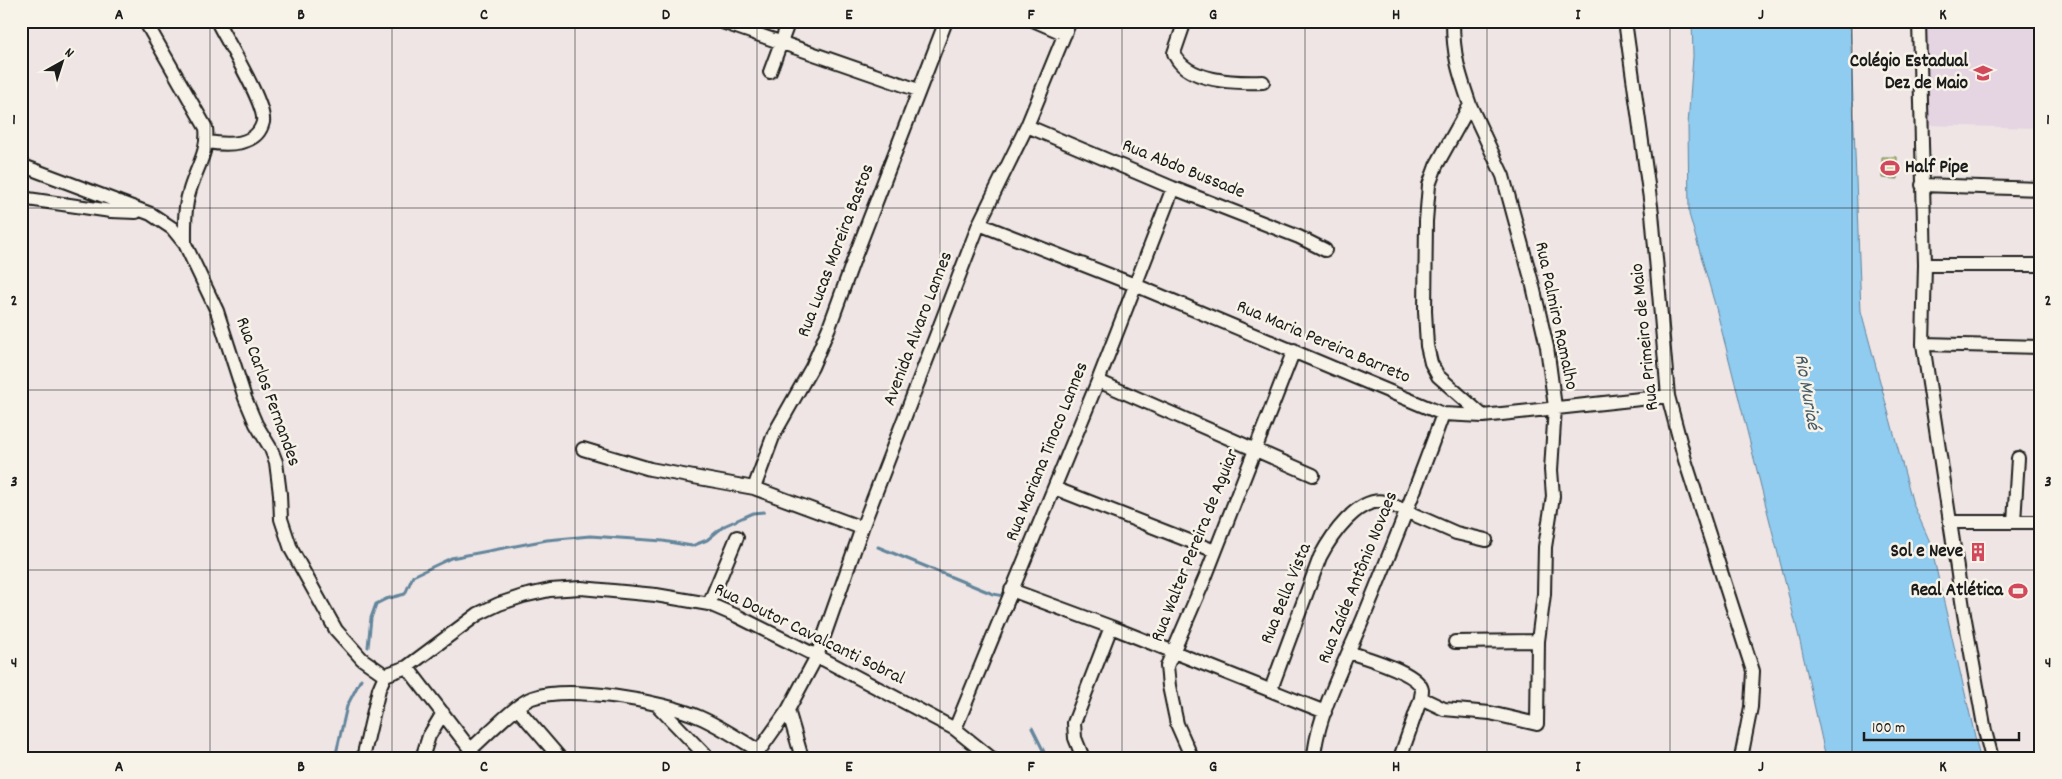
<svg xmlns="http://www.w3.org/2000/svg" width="2062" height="779" viewBox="0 0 2062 779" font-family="Dekko,sans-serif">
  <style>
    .built { fill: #e5d4e1 }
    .green { fill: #c3d68b; stroke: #707954 }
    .water { fill: #90cbf0; stroke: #62859b }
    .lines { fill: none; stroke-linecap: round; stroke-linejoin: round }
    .stream { stroke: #62859b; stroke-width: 3 }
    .minor-casing { stroke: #1c1c1c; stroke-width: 16 }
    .minor { stroke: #f7f3e8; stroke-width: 12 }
    .grid { fill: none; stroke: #1c1c1c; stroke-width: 1; stroke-opacity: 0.55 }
    .labels { text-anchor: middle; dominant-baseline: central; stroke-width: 5; stroke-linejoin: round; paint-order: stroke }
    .poi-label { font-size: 19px; font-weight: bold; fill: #1c1c1c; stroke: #f7f3e8; text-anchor: end }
    .street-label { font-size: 19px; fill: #1c1c1c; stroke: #f7f3e8 }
    .water-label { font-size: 20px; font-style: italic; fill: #455966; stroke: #f7f3e8 }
    .neatline { fill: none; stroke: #1c1c1c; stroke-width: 2 }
    .grid-label { font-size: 16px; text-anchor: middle; font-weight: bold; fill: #1c1c1c }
  </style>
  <rect width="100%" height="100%" fill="#efe5e5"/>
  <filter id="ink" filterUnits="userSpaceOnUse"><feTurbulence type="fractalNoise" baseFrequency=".02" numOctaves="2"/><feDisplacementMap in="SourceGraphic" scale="10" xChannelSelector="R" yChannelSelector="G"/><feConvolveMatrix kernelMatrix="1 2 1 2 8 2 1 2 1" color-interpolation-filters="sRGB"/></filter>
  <g filter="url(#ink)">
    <path class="built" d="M 1925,21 L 2041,21 L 2041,128 L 1926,125 Z"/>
    <path class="green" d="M 1882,157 L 1897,157 L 1897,179 L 1882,178 Z"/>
    <path class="water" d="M 1692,21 L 1850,21 L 1861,311 L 1913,504 L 1930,542 L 1980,758 L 1826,758 L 1799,637 L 1716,308 L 1689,214 L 1688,125 L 1693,56 Z"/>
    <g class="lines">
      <path class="stream" d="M 878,547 L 993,594 L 1004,596
        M 368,647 L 371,618 L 376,604 L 386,599 L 405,594 L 413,576 L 451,558 L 547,540 L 590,536 L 663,541 L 692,546 L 707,540 L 724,526 L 753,513 L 764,512
        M 1032,728 L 1047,758
        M 335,758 L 347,706 L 361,679"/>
      <g class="minor-casing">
        <path id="minor" d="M 145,21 L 206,128 C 209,152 195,170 189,193 C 184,209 185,227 185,244
          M 1035,21 L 1065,34
          M 1185,21 L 1174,53 C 1185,82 1237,83 1263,82
          M 1453,21 C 1453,55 1459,73 1470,105 L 1436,166 L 1429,185 L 1426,221 L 1425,311 L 1427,346 L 1431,363 L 1438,376 L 1483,416
          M 1625,21 L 1652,213 L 1668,396 L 1685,460 L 1753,671 L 1751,707 L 1741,758
          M 1919,21 L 1925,265 L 1923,344 L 1964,614 L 1985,731 L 1992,758
          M 722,22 L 918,90
          M 770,72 L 789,21
          M 1027,126 L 1173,188 L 1299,237 L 1325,250
          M 207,142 C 225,145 257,147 263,122 C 266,104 226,40 217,21
          M 21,165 L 151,214 L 172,228 L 185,244 L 217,311 L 245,398 L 256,424 L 271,449 L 276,462 L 280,494 L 281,519 L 291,549 L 336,630 L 362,659 L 385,675
          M 1922,185 L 2041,189
          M 21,198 L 111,211 L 136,212
          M 979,224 L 1135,285 L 1443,414 L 1483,416 L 1668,396
          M 1925,265 L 2041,265
          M 1923,344 L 2041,347
          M 1098,381 L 1313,475
          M 583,449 L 650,469 L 754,488 L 862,528
          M 754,488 L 774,434 L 812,367 L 830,325 L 854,259 L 946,21
          M 1054,488 L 1215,551
          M 1951,522 L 2041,522
          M 2014,522 L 2018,458
          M 1011,590 L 1111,627 L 1325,712
          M 709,604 L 737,537
          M 1455,642 L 1538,641
          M 1349,652 C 1365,658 1419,672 1422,690 C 1422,693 1421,695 1421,698 L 1400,758
          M 407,667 L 477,758
          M 1271,689 L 1320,557 C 1331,536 1358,496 1385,502 L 1456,533 L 1486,540
          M 1421,698 L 1444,709 L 1490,713 L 1537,724 L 1538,641 L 1544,594 L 1545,547 L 1553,496 L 1551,470 L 1555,407 L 1547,347 L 1533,286 L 1503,176 L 1470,105
          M 656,704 L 708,758
          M 517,708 L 560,758
          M 788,710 L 802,758
          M 955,729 L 1098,381 L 1173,188
          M 471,749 C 484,738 517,703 532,698 C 569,685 663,701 699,717 C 720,726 739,739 759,751
          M 363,758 L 379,689 L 385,675 L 407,667 L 478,614 L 499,604 L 523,596 L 550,590 L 581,588 L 656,595 L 709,604 L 737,616 L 817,656 L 955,729 L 991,758
          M 422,758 L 429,736 L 443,713
          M 754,758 L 788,710 L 817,656 L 862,528 L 979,224 L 1027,126 L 1070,21
          M 1083,758 L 1075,738 L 1074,723 L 1111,627
          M 1192,758 L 1177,724 L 1169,686 L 1167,666 L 1205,578 L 1294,350
          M 1314,758 C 1316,718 1347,657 1363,619 C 1391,551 1418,483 1443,414"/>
      </g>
      <use href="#minor" class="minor"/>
    </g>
  </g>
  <path class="grid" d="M 210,21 L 210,758M 392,21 L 392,758M 575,21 L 575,758M 757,21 L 757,758M 940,21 L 940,758M 1122,21 L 1122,758M 1305,21 L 1305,758M 1487,21 L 1487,758M 1670,21 L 1670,758M 1852,21 L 1852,758M 21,208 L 2041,208M 21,390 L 2041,390M 21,570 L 2041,570"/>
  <defs>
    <g id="school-bare" transform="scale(1.5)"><path d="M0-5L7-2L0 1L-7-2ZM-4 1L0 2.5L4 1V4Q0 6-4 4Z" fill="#d1495b" stroke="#f7f3e8" stroke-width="2.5" paint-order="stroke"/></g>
    <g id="stadium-bare" transform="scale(1.5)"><path d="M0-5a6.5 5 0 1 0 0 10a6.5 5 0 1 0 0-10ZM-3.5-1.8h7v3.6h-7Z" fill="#d1495b" stroke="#f7f3e8" stroke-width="2.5" paint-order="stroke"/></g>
    <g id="building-bare" transform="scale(1.5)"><path d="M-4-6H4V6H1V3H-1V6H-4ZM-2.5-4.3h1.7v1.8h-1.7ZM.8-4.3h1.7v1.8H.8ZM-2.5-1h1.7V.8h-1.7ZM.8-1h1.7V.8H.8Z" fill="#d1495b" stroke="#f7f3e8" stroke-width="2.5" paint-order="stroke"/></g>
  </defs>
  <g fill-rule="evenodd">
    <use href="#school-bare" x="1983" y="73"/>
    <use href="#stadium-bare" x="1890" y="168"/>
    <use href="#building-bare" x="1978" y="552"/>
    <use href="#stadium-bare" x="2018" y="591"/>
  </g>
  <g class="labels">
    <g class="poi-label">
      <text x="1968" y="62">Colégio Estadual<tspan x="1968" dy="22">Dez de Maio</tspan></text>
      <text x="1905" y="168" text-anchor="start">Half Pipe</text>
      <text x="1963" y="552">Sol e Neve</text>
      <text x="2003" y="591">Real Atlética</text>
    </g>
    <g class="street-label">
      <text transform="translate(1183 170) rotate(22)">Rua Abdo Bussade</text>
      <text transform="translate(837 251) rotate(-69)">Rua Lucas Moreira Bastos</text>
      <text transform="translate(1555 316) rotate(78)">Rua Palmiro Ramalho</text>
      <text transform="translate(919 329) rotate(-69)">Avenida Alvaro Lannes</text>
      <text transform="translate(1646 337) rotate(-96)">Rua Primeiro de Maio</text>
      <text transform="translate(1323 343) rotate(23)">Rua Maria Pereira Barreto</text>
      <text transform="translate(267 392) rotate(70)">Rua Carlos Fernandes</text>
      <text transform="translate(1048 452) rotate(-68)">Rua Mariana Tinoco Lannes</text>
      <text transform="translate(1196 546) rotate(-68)">Rua Walter Pereira de Aguiar</text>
      <text transform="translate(1359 578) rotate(-68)">Rua Zaíde Antônio Novaes</text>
      <text transform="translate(1287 594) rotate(-68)">Rua Bella Vista</text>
      <text transform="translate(809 635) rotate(26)">Rua Doutor Cavalcanti Sobral</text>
    </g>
    <g class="water-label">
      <text transform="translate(1806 392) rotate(80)">Rio Muriaé</text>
    </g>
  </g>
  <rect width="2062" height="779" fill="none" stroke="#f7f3e8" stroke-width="55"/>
  <g transform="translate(62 62) rotate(39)" stroke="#f7f3e8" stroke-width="4" paint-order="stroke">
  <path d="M0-4L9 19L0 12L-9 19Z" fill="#1c1c1c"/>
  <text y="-8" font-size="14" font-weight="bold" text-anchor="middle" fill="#1c1c1c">N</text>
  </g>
  <path d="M1864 732v8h155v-8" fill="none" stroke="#1c1c1c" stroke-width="2.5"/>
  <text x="1872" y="732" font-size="15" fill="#1c1c1c" stroke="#f7f3e8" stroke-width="4" paint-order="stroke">100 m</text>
  <rect x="28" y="28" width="2006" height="724" class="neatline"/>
  <g class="grid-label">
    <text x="119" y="19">A</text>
    <text x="301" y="19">B</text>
    <text x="484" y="19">C</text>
    <text x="666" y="19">D</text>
    <text x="849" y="19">E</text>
    <text x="1031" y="19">F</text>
    <text x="1213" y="19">G</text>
    <text x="1396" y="19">H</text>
    <text x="1578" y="19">I</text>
    <text x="1761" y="19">J</text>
    <text x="1943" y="19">K</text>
    <text x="14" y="124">1</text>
    <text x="2048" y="124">1</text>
    <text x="14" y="305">2</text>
    <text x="2048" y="305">2</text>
    <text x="14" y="486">3</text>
    <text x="2048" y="486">3</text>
    <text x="14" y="667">4</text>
    <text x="2048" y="667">4</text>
    <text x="119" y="771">A</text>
    <text x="301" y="771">B</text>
    <text x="484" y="771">C</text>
    <text x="666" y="771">D</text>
    <text x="849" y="771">E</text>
    <text x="1031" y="771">F</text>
    <text x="1213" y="771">G</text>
    <text x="1396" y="771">H</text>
    <text x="1578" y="771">I</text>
    <text x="1761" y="771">J</text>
    <text x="1943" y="771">K</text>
  </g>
</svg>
